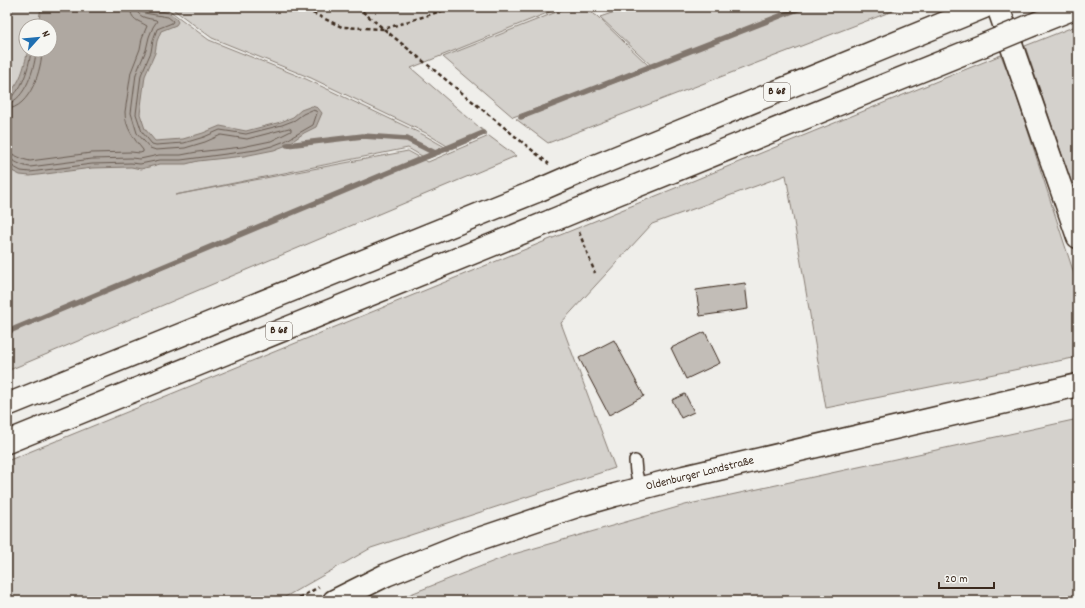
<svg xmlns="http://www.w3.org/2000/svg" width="1085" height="608" viewBox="0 0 1085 608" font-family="Dekko,sans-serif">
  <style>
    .green { fill: #d4d1cc; stroke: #887e75; fill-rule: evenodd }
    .water { fill: #afa8a1; stroke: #81766d }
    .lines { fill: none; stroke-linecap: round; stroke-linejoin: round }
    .shore { stroke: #695c52; stroke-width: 1 }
    .stream { stroke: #81766d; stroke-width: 5.5 }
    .building { fill: #c2bdb7; stroke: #3b2a1e }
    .lane-casing { stroke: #3b2a1e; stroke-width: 14 }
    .street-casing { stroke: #3b2a1e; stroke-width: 25 }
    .secondary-casing { stroke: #3b2a1e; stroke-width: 25 }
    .highway-casing { stroke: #3b2a1e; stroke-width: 25 }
    .path { stroke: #3b2a1e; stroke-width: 2.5; stroke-dasharray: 4 3; stroke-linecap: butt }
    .lane { stroke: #f6f6f2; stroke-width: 11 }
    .street { stroke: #f6f6f2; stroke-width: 22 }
    .secondary { stroke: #f6f6f2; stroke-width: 22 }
    .highway { stroke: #f6f6f2; stroke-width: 22 }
    .highway-bridge-casing { stroke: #3b2a1e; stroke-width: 25; stroke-linecap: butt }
    .highway-bridge { stroke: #f6f6f2; stroke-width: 22 }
    .labels { text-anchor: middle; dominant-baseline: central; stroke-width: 3; stroke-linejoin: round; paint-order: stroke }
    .shield { fill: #f6f6f2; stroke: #73675e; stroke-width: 1 }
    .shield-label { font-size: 11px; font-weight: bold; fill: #3b2a1e }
    .street-label { font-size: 12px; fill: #3b2a1e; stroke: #f6f6f2 }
  </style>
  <rect width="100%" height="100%" fill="#efeeea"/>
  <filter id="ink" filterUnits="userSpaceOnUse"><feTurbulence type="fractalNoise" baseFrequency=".025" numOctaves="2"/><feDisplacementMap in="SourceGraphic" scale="8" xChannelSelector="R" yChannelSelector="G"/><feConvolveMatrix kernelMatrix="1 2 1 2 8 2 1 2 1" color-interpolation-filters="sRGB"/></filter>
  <g filter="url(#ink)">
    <path class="green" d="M 7,7 L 165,7 L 209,40 L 306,79 L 424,135 L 450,150 L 427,159 L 408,148 L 175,195 L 408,151 L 428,162 L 489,136 L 516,156 L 7,371 ZM 26,26 L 50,26 L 50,50 L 26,50 Z
      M 170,7 L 562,7 L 411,68 L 487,134 L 452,149 L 426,133 L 311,78 L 212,38 Z
      M 569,7 L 582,7 L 597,16 L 650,67 L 513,117 L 443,57 Z
      M 629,7 L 903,7 L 548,143 L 516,119 L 654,68 L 600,17 Z
      M 1078,25 L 1078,202 L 1025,46 Z
      M 1001,55 L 1015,91 L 1078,286 L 1078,357 L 826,408 L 786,175 L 652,224 L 561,323 L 615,468 L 371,548 L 278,601 L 7,601 L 7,461 Z
      M 1078,419 L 1078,601 L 393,601 L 507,556 L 685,505 Z"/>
    <path class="water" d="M 41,7 L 143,7 L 146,9 C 157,11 173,10 178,22 L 176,25 L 161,31 L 157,41 L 155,53 L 145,76 L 140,114 L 145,129 L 155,141 L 183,139 L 203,133 L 220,126 L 246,131 L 281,122 L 293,117 L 301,110 L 312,106 L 318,108 L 322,113 L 316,127 L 304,133 L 287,145 L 274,150 L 244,156 L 198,161 L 186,164 L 160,164 L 141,169 L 131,167 L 92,168 L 30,176 L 20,175 L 10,170 L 7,167 L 7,96 C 22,80 23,70 28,50 L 50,50 L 50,26 L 38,26 Z"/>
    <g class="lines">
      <path class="shore" d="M 7,98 C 22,96 30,63 31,50
        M 7,103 C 25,102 36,65 36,50
        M 7,109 C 30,108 42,69 42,50
        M 7,153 C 16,154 21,160 30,161 L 91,153 L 131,152 L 140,153 L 143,152 L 143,150 C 134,139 125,127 125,112 L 131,72 L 140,49 L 142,38 L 147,26 C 138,20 131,21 130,7
        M 7,159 C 15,160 20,166 30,167 L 92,159 L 131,158 L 140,159 L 159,155 L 181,155 L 197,152 L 242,147 L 271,141 L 291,131 L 291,129 L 289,128 L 247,139 L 221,135 L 205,142 L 185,148 L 156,150 L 150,148 L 137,133 L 131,113 L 136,74 L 146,50 L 149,37 L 153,27 L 157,21 L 156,20 C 147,18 137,18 136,7
        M 7,164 L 10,165 L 21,171 L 30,172 L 92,164 L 131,163 L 140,164 L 160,160 L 181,160 L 256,150 L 272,146 L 285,141 L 313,125 L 317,113 L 316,111 L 312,110 L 303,114 L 295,120 L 282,125 L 246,134 L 220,130 L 204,137 L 184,143 L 156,145 L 152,144 L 142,132 L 136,114 L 141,75 L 151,52 L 153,40 L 157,29 L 172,23 L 173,21 L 168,17 L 144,13 L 142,10 L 141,7"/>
      <path class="stream" d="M 521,117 L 803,7
        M 287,145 L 363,136 L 407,139 L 435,153
        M 7,332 L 483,133"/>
    </g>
    <path class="building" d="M 745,283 L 748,309 L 700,316 L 696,290 Z
      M 705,332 L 720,363 L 686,379 L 671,348 Z
      M 614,340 L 644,396 L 609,415 L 579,358 Z
      M 685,394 L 694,412 L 681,418 L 672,400 Z"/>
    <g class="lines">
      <g class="lane-casing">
        <path id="lane" d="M 635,461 L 636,472 L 640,488"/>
      </g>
      <g class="street-casing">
        <path id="street" d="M 998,7 L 1078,237"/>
      </g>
      <g class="secondary-casing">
        <path id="secondary" d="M 334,601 L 386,575 L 461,545 L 580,505 L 615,495 L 684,477 L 1078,385"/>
      </g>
      <g class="highway-casing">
        <path id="highway" d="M 1032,25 L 1077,7
          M 583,171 L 984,7
          M 597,202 L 984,45
          M 7,405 L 537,191
          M 7,442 L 551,221"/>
      </g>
      <path class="path" d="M 300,7 L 342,27 L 384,29 L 454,7
        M 357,7 L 549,164
        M 579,232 L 595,273
        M 293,601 L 319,587"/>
      <use href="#lane" class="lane"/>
      <use href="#street" class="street"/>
      <use href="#secondary" class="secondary"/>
      <use href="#highway" class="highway"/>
      <g class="highway-bridge-casing">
        <path id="highway-bridge" d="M 984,45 L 1032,25
          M 537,191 L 583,171
          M 551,221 L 597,202"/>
      </g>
      <use href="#highway-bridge" class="highway-bridge"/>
    </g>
  </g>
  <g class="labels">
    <g class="shield">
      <rect x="764" y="83" width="26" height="18" rx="3"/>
      <rect x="266" y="322" width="26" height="18" rx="3"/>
    </g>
    <g class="shield-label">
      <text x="777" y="92">B 68</text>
      <text x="279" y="331">B 68</text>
    </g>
    <g class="street-label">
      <text transform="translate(700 474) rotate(-14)">Oldenburger Landstraße</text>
    </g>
  </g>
  <rect width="1085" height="608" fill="none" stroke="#f6f6f2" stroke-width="24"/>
  <rect x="12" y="12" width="1061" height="584" fill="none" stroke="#3b2a1e" stroke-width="1.5" filter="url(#ink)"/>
  <g transform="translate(38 38) rotate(63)"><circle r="19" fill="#f6f6f2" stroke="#aba49d"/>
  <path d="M0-3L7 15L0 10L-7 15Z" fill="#1f6fb2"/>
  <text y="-6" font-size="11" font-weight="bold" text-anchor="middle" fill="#3b2a1e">N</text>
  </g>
  <path d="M939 582v6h55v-6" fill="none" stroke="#3b2a1e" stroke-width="2"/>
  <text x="945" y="582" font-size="12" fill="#3b2a1e" stroke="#f6f6f2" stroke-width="3" paint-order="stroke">20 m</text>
</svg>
